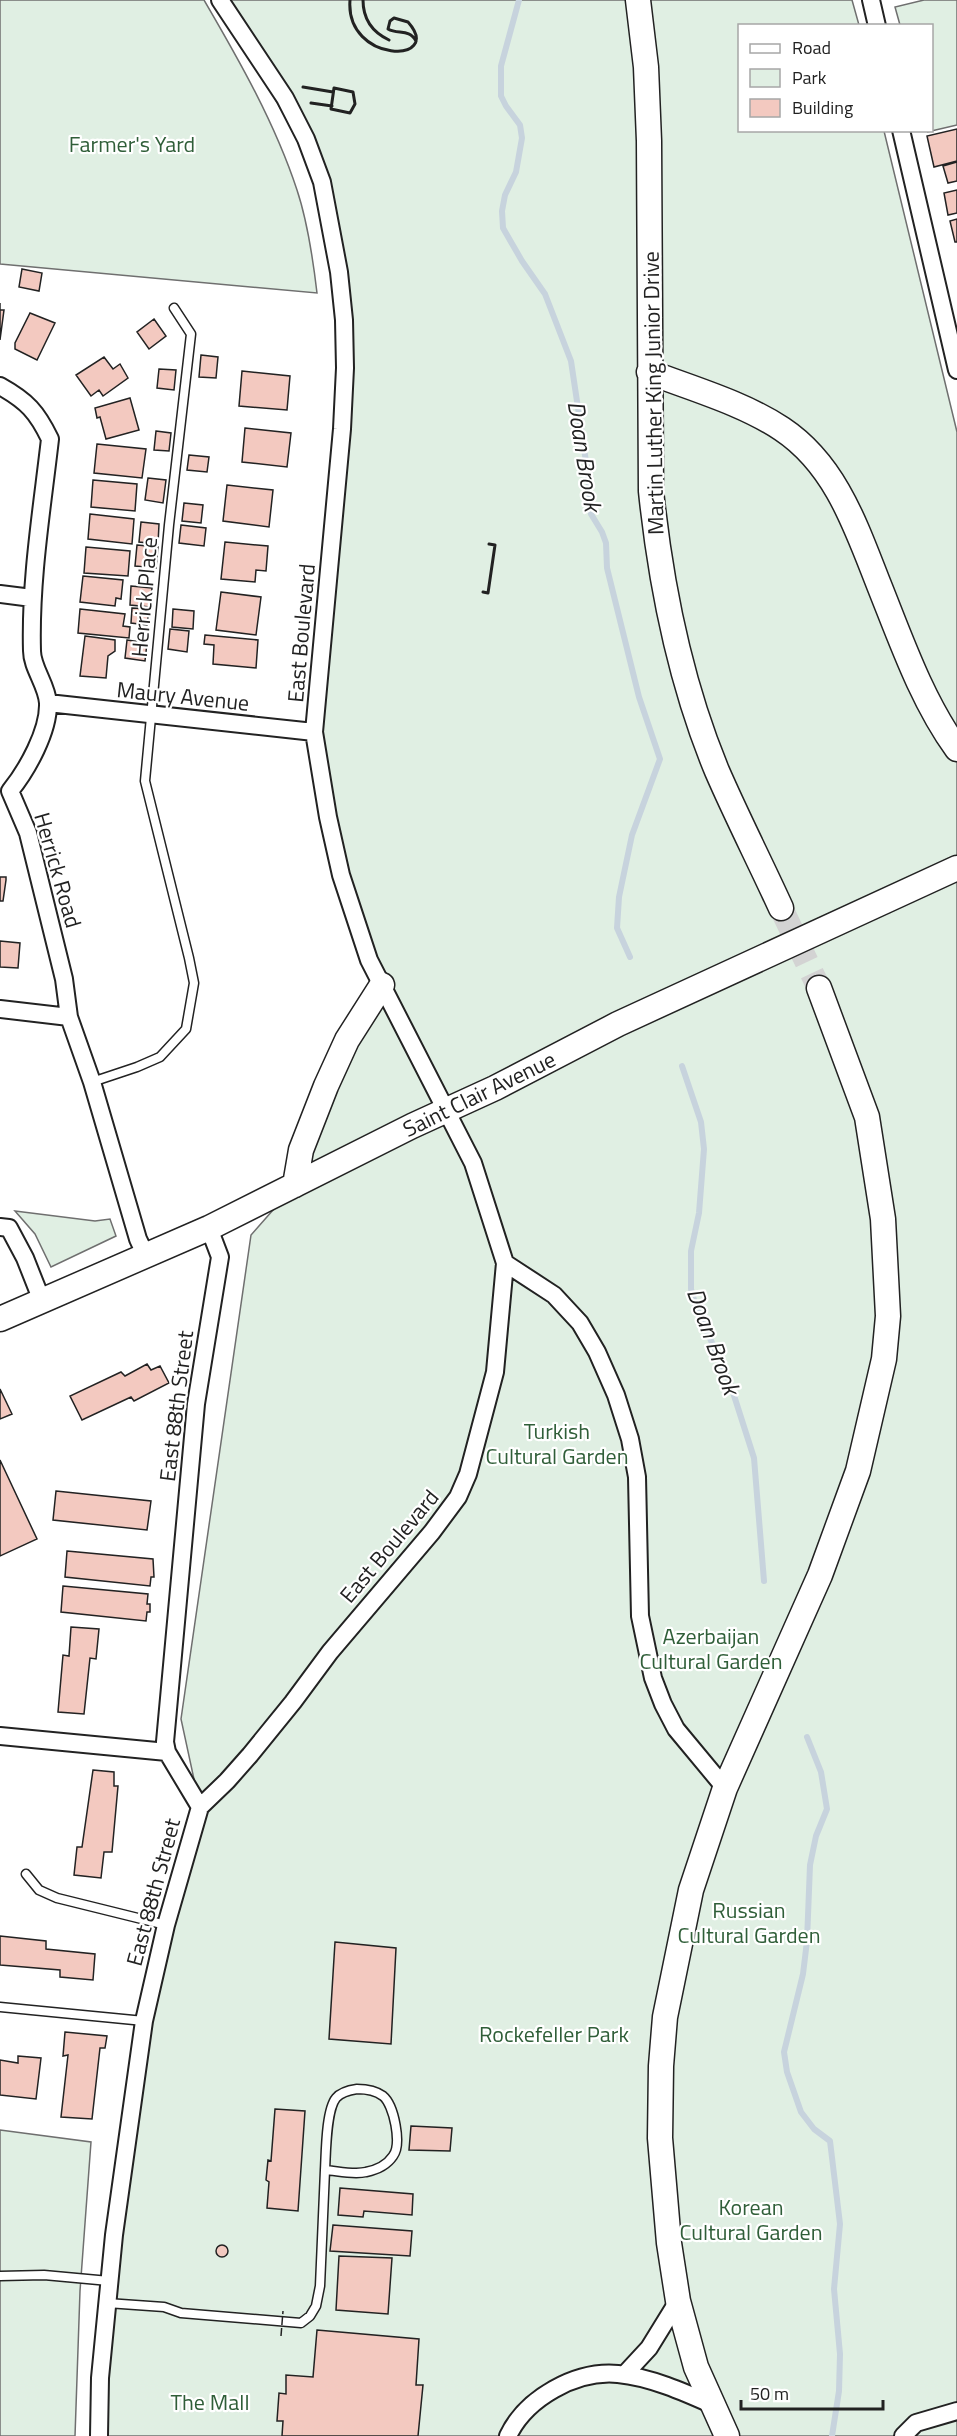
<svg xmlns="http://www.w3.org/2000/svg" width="957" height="2436" viewBox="0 0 957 2436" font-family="'Titillium Web',sans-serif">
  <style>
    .green { fill: #e0efe3; stroke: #6f6f6f; stroke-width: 1.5 }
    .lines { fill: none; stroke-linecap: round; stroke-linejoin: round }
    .stream { stroke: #c7d3dd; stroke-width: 6 }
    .building { fill: #f3c9c0; stroke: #222; stroke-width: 1.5 }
    .secondary-tunnel { stroke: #d3d3d3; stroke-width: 24; stroke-dasharray: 24 12; stroke-linecap: butt }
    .service-casing { stroke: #222; stroke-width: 11 }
    .minor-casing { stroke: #222; stroke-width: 20 }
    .secondary-casing { stroke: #222; stroke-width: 27 }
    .service { stroke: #fff; stroke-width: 8 }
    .minor { stroke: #fff; stroke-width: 16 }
    .secondary { stroke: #fff; stroke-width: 24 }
    .fence { stroke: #222; stroke-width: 1.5; stroke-dasharray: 8 3; stroke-linecap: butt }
    .wall { stroke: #222; stroke-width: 3 }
    .labels { text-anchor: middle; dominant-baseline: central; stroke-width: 4.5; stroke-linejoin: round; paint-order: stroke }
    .park-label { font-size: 22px; fill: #2f5e38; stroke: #fff }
    .street-label { font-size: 22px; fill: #222; stroke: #fff }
    .water-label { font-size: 24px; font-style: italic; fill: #222; stroke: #fff }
  </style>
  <rect width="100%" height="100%" fill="#fff"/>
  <path class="green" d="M 0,0 L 204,0 C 239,60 275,123 297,190 C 308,223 313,259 317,293 L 0,264 Z
    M 219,0 L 852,0 L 859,25 L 740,26 L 740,130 L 884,131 L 957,432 L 957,2436 L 99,2436 L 146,2011 L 200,1807 L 181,1719 L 251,1235 L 295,1185 L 382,985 L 328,817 L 319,677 L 345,368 L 322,182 Z
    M 924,0 L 957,0 L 957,125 L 927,132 L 932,130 L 932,26 L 900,25 L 895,7 Z
    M 15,1211 L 95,1221 L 110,1219 L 116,1236 L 51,1267 L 35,1234 Z
    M 0,2130 L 91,2142 L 80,2291 L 75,2436 L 0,2436 Z"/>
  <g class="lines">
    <path class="stream" d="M 519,0 L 501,66 L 501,96 L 506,106 L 520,125 L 522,138 L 516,172 L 505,195 L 502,211 L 503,228 L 522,261 L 545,294 L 571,361 L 589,482 L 591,514 L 602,532 L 606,543 L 607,568 L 639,697 L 660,759 L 632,835 L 619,897 L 617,928 L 630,957
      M 682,1066 L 701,1122 L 704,1149 L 699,1213 L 691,1251 L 691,1289 L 696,1307 L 730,1383 L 754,1458 L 764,1581
      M 807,1737 L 821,1772 L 827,1809 L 816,1836 L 810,1865 L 807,1941 L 803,1974 L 784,2052 L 787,2072 L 801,2112 L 814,2129 L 830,2141 L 840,2224 L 834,2289 L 840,2354 L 839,2391 L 832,2436"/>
  </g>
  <path class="building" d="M 957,129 L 957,161 L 934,167 L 927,136 Z
    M 957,162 L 957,181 L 948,183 L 943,166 Z
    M 957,190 L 957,213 L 948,215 L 944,193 Z
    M 957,219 L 957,242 L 955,242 L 950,221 Z
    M 22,269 L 42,273 L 39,291 L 19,287 Z
    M 0,303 L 0,310 L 4,310 L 0,340 Z
    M 30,313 L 55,323 L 37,360 L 15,349 L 15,343 Z
    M 154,319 L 166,336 L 149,349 L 137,332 Z
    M 201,355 L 218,357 L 216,378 L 199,377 Z
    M 104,357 L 113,369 L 120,364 L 128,378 L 103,396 L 99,390 L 91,396 L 76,375 Z
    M 159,369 L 176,370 L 174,390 L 157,388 Z
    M 242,371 L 290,376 L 287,410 L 239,406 Z
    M 130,398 L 139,430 L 106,439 L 100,417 L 97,418 L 95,408 Z
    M 245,428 L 291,433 L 287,467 L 242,462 Z
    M 156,431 L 171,433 L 169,451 L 154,450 Z
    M 97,444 L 146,449 L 142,478 L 94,473 Z
    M 189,455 L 209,457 L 207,472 L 187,470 Z
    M 148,478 L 166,480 L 163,503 L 145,500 Z
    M 93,480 L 137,484 L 135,511 L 91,507 Z
    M 227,485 L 273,490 L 269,527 L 223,521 Z
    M 184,503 L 203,505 L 201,523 L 182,521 Z
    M 90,514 L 134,519 L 132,544 L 88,539 Z
    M 141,522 L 159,524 L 158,544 L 139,542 Z
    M 181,525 L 206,528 L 204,546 L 179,543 Z
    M 225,542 L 268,546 L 266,571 L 256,570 L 255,582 L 221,579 Z
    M 137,545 L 158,547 L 156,568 L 135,566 Z
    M 86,547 L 130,551 L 128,576 L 84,573 Z
    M 83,576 L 123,580 L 121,599 L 116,598 L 115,606 L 80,602 Z
    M 131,586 L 152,588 L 150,607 L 130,605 Z
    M 221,592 L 261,597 L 256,635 L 216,630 Z
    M 132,608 L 149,609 L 147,625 L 131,623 Z
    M 80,609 L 125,614 L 123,626 L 130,627 L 129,638 L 78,633 Z
    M 173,609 L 194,611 L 193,629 L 172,627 Z
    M 170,629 L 189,631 L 187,652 L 168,649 Z
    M 205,635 L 258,640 L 256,668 L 213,664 L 214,645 L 204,644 Z
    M 85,636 L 115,640 L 115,651 L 108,656 L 106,678 L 80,676 Z
    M 127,640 L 147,643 L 145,661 L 125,658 Z
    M 0,877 L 6,877 L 6,880 L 3,901 L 0,901 Z
    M 0,941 L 20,943 L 18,968 L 0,967 Z
    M 147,1364 L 151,1370 L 160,1366 L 169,1383 L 134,1401 L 131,1397 L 82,1420 L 70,1396 L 121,1372 L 125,1376 Z
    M 0,1389 L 12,1414 L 0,1419 Z
    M 0,1460 L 37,1539 L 0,1556 Z
    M 56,1491 L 151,1501 L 147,1530 L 53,1520 Z
    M 67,1551 L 153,1559 L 154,1577 L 151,1577 L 150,1586 L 65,1577 Z
    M 63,1586 L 148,1594 L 147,1604 L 150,1604 L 150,1612 L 147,1612 L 146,1621 L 61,1612 Z
    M 71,1627 L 99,1629 L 96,1659 L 90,1658 L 84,1714 L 58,1712 L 63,1655 L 69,1656 Z
    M 93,1770 L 114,1772 L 114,1786 L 118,1786 L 112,1852 L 104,1852 L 101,1878 L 74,1875 L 77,1847 L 82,1847 Z
    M 0,1936 L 46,1941 L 46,1949 L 95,1954 L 93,1980 L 60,1977 L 60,1970 L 0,1965 Z
    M 335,1942 L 396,1948 L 391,2044 L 329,2039 Z
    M 65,2032 L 107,2036 L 105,2048 L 100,2048 L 92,2119 L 61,2117 L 68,2055 L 63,2056 Z
    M 18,2056 L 41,2058 L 36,2099 L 0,2095 L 0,2060 L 18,2063 Z
    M 275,2109 L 305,2111 L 298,2211 L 267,2208 L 269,2182 L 266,2180 L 268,2160 L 271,2161 Z
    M 411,2126 L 452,2128 L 450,2151 L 409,2150 Z
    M 340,2188 L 413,2194 L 412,2215 L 364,2211 L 363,2217 L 338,2215 Z
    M 333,2225 L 412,2231 L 410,2256 L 330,2251 Z
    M216 2251a6 6 0 1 1 12 0a6 6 0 1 1-12 0Z
    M 339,2256 L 392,2258 L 388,2314 L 336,2310 Z
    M 317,2330 L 419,2339 L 416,2385 L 423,2385 L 418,2436 L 282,2436 L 283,2421 L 277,2421 L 279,2393 L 286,2394 L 286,2375 L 313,2377 Z"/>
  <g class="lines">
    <path class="secondary-tunnel" d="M 781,908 L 819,988"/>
    <g class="service-casing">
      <path id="service" d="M 92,1082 L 137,1067 L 160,1057 L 186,1029 L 194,983 L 189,958 L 145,781 L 169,525 L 191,334 L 174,308
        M 26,1874 L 39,1890 L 57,1898 L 166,1925
        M 0,2007 L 144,2021
        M 0,2276 L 44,2275 L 109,2281
        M 107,2303 L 164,2307 L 181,2313 L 301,2323 L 310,2316 L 316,2306 L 320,2286 L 325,2170 C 326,2153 326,2110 336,2098 C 341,2092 350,2090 357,2089 C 366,2089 375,2090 383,2096 C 394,2105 402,2144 393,2156 C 387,2165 376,2170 366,2172 C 354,2175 338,2171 325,2170"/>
    </g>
    <g class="minor-casing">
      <path id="minor" d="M 220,0 L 285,98 L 306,139 L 322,182 L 339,272 L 344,320 L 345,368 L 342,429 L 314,732 L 328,817 L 341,875 L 369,960 L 473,1163 L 505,1263 L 554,1295 L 580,1323 L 597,1352 L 616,1395 L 630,1439 L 637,1477 L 640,1616 L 653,1678 L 663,1704 L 676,1729 L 725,1788
        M 871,0 L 877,26
        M 901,130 L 957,370
        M 0,386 C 27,401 37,412 50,439 C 42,509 30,580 32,651 C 32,668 47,685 48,703 C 49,731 27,770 10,791
        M 0,594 L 32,598
        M 48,703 L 314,732
        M 10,791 L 28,833 L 64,979 L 69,1017 L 92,1082 L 138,1239 L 146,1256
        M 0,1009 L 69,1017
        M 0,1227 L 9,1228 L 25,1258 L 42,1301
        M 0,1736 L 167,1752
        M 200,1807 L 227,1781 L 250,1755 L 293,1702 L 330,1652 L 432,1532 L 458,1497 L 468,1474 L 495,1372 L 505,1263
        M 624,2375 L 649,2348 L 678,2301
        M 99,2436 L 100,2378 L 114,2235 L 144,2021 L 166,1925 L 200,1807 L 167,1752 L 165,1742 L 196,1404 L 220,1257 L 209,1228
        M 508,2436 C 526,2398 576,2370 618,2374 C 650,2377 684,2392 713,2405
        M 903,2436 L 916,2423 L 957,2411"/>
    </g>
    <g class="secondary-casing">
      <path id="secondary" d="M 638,0 L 646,67 L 649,141 L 651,491 C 661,587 680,682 717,771 C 737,817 760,862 781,908
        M 649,372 C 693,389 743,403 782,429 C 836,465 856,527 879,585 C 901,640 922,701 957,749
        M 295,1185 L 301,1150 L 326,1086 L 347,1040 L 382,985
        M 0,1319 L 209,1228 L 412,1126 L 495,1088 L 618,1024 L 957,868
        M 727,2436 L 696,2367 L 678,2301 L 669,2243 L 660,2138 L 661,2066 L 665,2017 L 691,1890 L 725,1788 L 820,1575 L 858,1471 L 884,1359 L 888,1316 L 883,1219 L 867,1117 L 819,988"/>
    </g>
    <use href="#service" class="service"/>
    <use href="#minor" class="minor"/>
    <use href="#secondary" class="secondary"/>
    <path class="fence" d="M 281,2336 L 283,2311"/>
    <path class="wall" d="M 350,0 C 345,64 445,64 408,22 L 394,18 L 390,21 L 388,29 C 398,35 409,28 416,41
      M 363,0 C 363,18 372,32 389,40
      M 303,87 L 333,92
      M 334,88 L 353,92 L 355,104 L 350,113 L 331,109 Z
      M 311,103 L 332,106
      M 483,592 L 488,593 L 495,545 L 489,544"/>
  </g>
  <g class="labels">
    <g class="park-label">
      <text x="132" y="144">Farmer's Yard</text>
      <text x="557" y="1431">Turkish<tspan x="557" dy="25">Cultural Garden</tspan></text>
      <text x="711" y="1636">Azerbaijan<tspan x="711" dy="25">Cultural Garden</tspan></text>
      <text x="749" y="1910">Russian<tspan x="749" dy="25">Cultural Garden</tspan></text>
      <text x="554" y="2034">Rockefeller Park</text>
      <text x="751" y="2207">Korean<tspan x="751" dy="25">Cultural Garden</tspan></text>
      <text x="210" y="2402">The Mall</text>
    </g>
    <g class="street-label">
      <text transform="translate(653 393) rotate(-91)">Martin Luther King Junior Drive</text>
      <text transform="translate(144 597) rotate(-85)">Herrick Place</text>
      <text transform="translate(301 633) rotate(-85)">East Boulevard</text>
      <text transform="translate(183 696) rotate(6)">Maury Avenue</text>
      <text transform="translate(58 870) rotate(74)">Herrick Road</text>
      <text transform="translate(479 1094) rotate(-26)">Saint Clair Avenue</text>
      <text transform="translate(176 1406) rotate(-83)">East 88th Street</text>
      <text transform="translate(389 1546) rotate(-50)">East Boulevard</text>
      <text transform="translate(153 1892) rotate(-75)">East 88th Street</text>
    </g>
    <g class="water-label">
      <text transform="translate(585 456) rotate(81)">Doan Brook</text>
      <text transform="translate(714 1341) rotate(70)">Doan Brook</text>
    </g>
  </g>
  <rect x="738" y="24" width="195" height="108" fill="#ffffff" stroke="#a7a7a7" stroke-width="1.5"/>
  <rect x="750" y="44" width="30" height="9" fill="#ffffff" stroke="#a7a7a7" stroke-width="1.5"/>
  <text x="792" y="54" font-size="18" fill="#222222">Road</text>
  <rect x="750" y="69" width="30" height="18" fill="#e0efe3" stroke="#a7a7a7" stroke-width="1.5"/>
  <text x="792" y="84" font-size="18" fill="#222222">Park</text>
  <rect x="750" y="99" width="30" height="18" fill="#f3c9c0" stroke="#a7a7a7" stroke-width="1.5"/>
  <text x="792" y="114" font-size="18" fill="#222222">Building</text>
  <path d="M741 2400v9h142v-9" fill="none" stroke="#222222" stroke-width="3"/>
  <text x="750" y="2400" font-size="18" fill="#222222" stroke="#ffffff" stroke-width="4.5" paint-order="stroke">50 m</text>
</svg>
